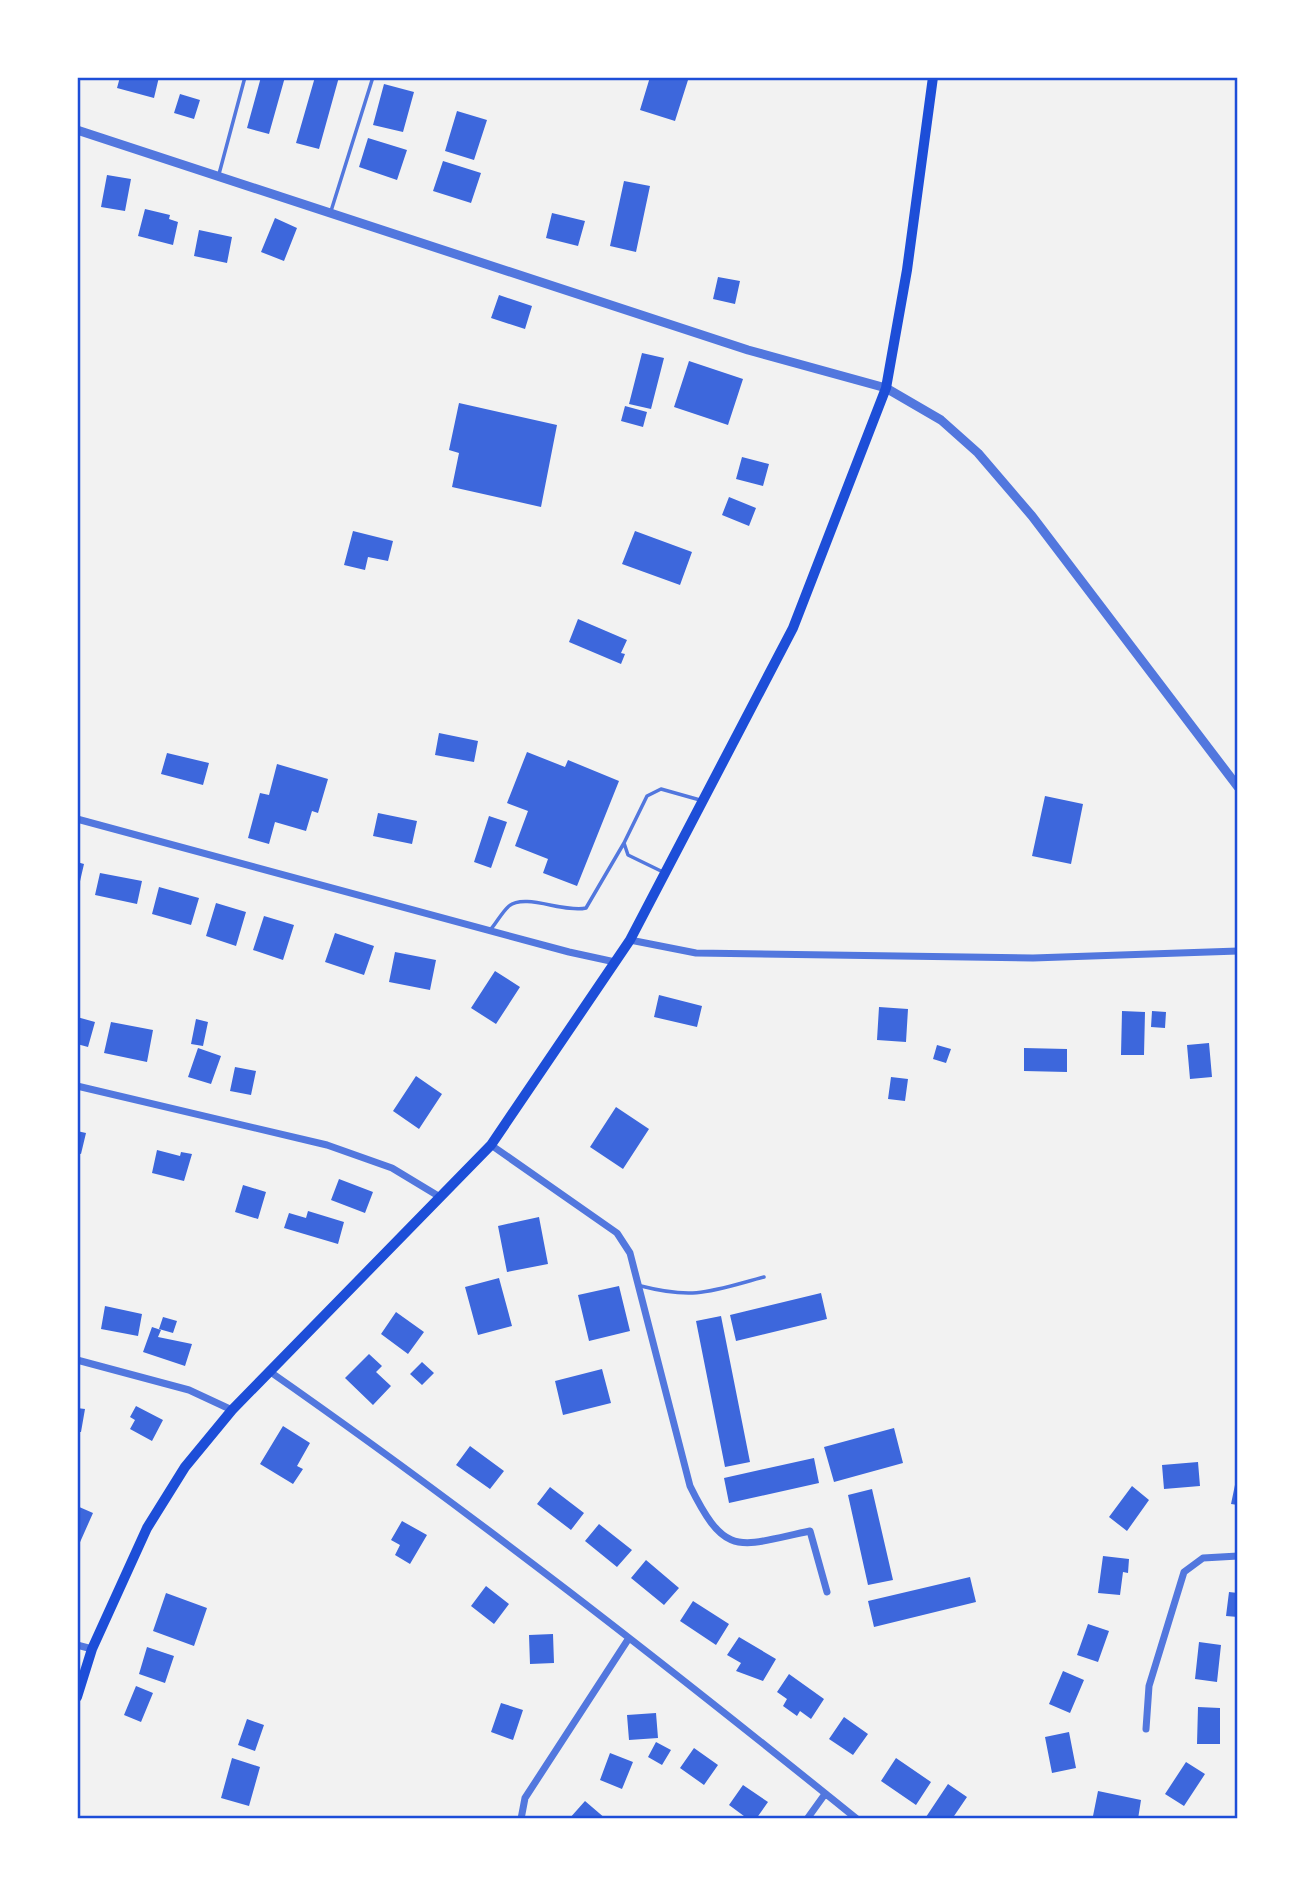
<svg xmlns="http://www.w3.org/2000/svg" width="1315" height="1896" viewBox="0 0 1315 1896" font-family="'Alegreya Sans',sans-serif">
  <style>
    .building { fill: #3d67dc }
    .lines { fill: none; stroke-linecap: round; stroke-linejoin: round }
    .service { stroke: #5277de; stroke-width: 3.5 }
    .minor { stroke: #5277de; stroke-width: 7 }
    .tertiary { stroke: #5277de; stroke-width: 9 }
    .primary { stroke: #1d4ed8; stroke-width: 10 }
    .neatline { fill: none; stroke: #1d4ed8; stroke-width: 2.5 }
  </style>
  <rect width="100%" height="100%" fill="#f2f2f2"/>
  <path class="building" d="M 120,77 L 159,77 L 154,98 L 117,88 Z
    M 261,77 L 285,77 L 269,134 L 247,128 Z
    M 315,77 L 339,77 L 319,149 L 296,143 Z
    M 650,77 L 688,80 L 675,121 L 640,110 Z
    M 384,84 L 414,92 L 403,132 L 373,125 Z
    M 180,94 L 200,100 L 194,119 L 174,113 Z
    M 457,111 L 487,120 L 474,160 L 445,151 Z
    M 368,138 L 407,150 L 397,180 L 359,167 Z
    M 443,161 L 481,173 L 471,203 L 433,191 Z
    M 107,175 L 131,179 L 125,211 L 101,207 Z
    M 624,181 L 650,186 L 636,252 L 610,246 Z
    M 145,209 L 170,215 L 169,219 L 178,222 L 173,245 L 138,236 Z
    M 552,213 L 585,221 L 578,246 L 546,238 Z
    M 275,218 L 297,228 L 284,261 L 261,252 Z
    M 199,230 L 232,237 L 227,263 L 194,256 Z
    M 718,277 L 740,281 L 735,304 L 713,299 Z
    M 499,295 L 532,306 L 525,329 L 491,318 Z
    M 642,353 L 664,358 L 651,409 L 629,404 Z
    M 689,361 L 743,379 L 728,425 L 674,407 Z
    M 459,403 L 557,425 L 541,507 L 452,487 L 459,453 L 449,450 Z
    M 625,406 L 647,412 L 643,427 L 621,421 Z
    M 742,457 L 769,464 L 763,486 L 736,479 Z
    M 729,497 L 756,508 L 749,526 L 722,515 Z
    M 353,531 L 393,541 L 388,561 L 368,557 L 365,570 L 344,565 Z
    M 635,531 L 692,552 L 680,585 L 622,564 Z
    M 578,619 L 627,640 L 621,653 L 625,654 L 621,664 L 569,642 Z
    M 439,733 L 478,741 L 474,762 L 435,755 Z
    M 527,752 L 565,767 L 568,760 L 619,781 L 577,886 L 543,873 L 548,859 L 515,846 L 528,811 L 507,803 Z
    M 167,753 L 209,763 L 203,785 L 161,774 Z
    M 277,764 L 328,779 L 318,813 L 312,811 L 306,831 L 275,822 L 269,844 L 248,838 L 260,793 L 269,795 Z
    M 1045,796 L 1083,804 L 1071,864 L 1032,856 Z
    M 378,813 L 417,821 L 412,844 L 373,836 Z
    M 489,816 L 507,822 L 491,868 L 474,862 Z
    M 77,862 L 84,864 L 78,890 L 77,889 Z
    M 100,873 L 142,881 L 137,904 L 95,895 Z
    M 159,887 L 199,898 L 191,925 L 152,914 Z
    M 216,903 L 246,912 L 236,946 L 206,936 Z
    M 264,916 L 294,925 L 283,960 L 253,950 Z
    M 335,933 L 374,946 L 364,975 L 325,962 Z
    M 395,952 L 436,960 L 430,990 L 389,982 Z
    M 495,971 L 520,987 L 496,1024 L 471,1008 Z
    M 659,995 L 702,1006 L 697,1027 L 654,1017 Z
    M 879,1007 L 908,1009 L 906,1042 L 877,1040 Z
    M 1122,1011 L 1145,1012 L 1144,1055 L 1121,1055 Z
    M 1152,1011 L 1166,1012 L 1165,1028 L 1151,1027 Z
    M 77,1017 L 95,1022 L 88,1047 L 77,1044 Z
    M 196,1019 L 208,1022 L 203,1046 L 191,1044 Z
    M 111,1022 L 153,1030 L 147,1062 L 104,1053 Z
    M 1209,1043 L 1212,1077 L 1190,1079 L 1187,1045 Z
    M 937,1045 L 951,1049 L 946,1063 L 933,1059 Z
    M 198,1048 L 221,1056 L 211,1084 L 188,1077 Z
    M 1024,1048 L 1067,1049 L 1067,1072 L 1024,1071 Z
    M 235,1067 L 256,1071 L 251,1095 L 230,1091 Z
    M 416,1076 L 442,1094 L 419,1129 L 393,1111 Z
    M 891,1077 L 908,1079 L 905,1101 L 888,1099 Z
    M 616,1107 L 649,1129 L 623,1169 L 590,1147 Z
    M 77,1131 L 86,1133 L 81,1154 L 77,1153 Z
    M 157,1150 L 180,1156 L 181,1152 L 192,1154 L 184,1181 L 152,1173 Z
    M 339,1179 L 373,1192 L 365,1213 L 331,1200 Z
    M 243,1185 L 266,1192 L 258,1219 L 235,1212 Z
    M 308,1211 L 344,1222 L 338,1244 L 284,1228 L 289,1213 L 306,1218 Z
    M 539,1217 L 548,1264 L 507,1272 L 498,1226 Z
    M 499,1278 L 512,1326 L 478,1335 L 465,1287 Z
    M 619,1286 L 630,1331 L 589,1341 L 578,1295 Z
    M 821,1293 L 827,1319 L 736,1341 L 730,1315 Z
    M 105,1306 L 142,1314 L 138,1336 L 101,1329 Z
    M 396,1312 L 424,1332 L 408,1354 L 381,1334 Z
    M 721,1316 L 750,1462 L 725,1467 L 696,1321 Z
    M 163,1317 L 177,1321 L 173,1333 L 159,1329 Z
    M 152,1327 L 161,1330 L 158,1337 L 192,1344 L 185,1366 L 143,1352 Z
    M 369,1354 L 382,1366 L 376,1372 L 391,1386 L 373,1405 L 345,1378 Z
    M 422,1362 L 434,1373 L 422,1385 L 410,1374 Z
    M 602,1369 L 611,1403 L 563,1415 L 555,1381 Z
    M 136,1406 L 163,1420 L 152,1441 L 130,1429 L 135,1420 L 130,1417 Z
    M 77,1408 L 85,1409 L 81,1432 L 77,1432 Z
    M 283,1426 L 310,1443 L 297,1466 L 303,1469 L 293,1484 L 260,1464 Z
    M 894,1428 L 903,1463 L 834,1482 L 824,1447 Z
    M 470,1446 L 504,1471 L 490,1489 L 456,1465 Z
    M 814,1458 L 819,1483 L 729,1503 L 724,1478 Z
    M 1198,1462 L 1200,1486 L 1164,1489 L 1162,1465 Z
    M 1236,1480 L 1238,1481 L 1238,1505 L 1231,1504 Z
    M 1132,1486 L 1149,1500 L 1127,1531 L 1109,1517 Z
    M 550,1487 L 584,1513 L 571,1530 L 537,1504 Z
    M 872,1489 L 893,1580 L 868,1585 L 848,1495 Z
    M 77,1506 L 93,1513 L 77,1549 Z
    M 402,1521 L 427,1535 L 410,1564 L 395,1555 L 400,1545 L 391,1540 Z
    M 599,1524 L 632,1550 L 617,1567 L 585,1541 Z
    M 1103,1556 L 1129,1559 L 1128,1573 L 1123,1572 L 1120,1595 L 1098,1593 Z
    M 646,1560 L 679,1588 L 664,1605 L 631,1578 Z
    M 970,1577 L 976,1602 L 874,1627 L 868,1601 Z
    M 486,1586 L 509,1604 L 494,1624 L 471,1606 Z
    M 1229,1592 L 1238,1593 L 1238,1617 L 1226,1616 Z
    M 166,1593 L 207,1608 L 194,1646 L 153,1631 Z
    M 693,1601 L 729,1624 L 716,1645 L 680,1621 Z
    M 1088,1624 L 1109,1631 L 1098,1662 L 1077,1655 Z
    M 553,1634 L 554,1663 L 530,1664 L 529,1635 Z
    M 739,1637 L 776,1659 L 763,1681 L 736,1671 L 741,1663 L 727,1655 Z
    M 1199,1642 L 1221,1645 L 1217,1682 L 1195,1679 Z
    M 147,1647 L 174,1656 L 165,1683 L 139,1674 Z
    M 1063,1671 L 1084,1680 L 1070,1713 L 1049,1704 Z
    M 789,1674 L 824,1699 L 811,1719 L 800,1711 L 797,1716 L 783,1706 L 787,1699 L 777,1692 Z
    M 136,1686 L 153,1693 L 141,1722 L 124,1715 Z
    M 501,1703 L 523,1710 L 513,1740 L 491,1732 Z
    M 1198,1707 L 1220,1708 L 1220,1744 L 1197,1744 Z
    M 656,1713 L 658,1738 L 629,1740 L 627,1715 Z
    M 844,1717 L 868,1734 L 853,1755 L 829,1739 Z
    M 247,1719 L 264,1725 L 255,1751 L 238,1745 Z
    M 1069,1732 L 1076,1768 L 1052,1773 L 1045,1737 Z
    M 656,1742 L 671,1750 L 662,1765 L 648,1757 Z
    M 694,1748 L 718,1765 L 704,1785 L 680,1768 Z
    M 610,1753 L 633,1762 L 622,1789 L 600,1780 Z
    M 232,1758 L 260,1767 L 249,1806 L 221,1798 Z
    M 896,1758 L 931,1782 L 916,1805 L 881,1781 Z
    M 1186,1762 L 1205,1774 L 1184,1806 L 1165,1794 Z
    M 948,1784 L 967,1797 L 952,1819 L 930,1819 L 926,1817 Z
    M 743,1785 L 768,1802 L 756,1819 L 748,1819 L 729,1805 Z
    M 1098,1791 L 1141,1800 L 1138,1819 L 1093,1816 Z
    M 585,1801 L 606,1819 L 569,1819 Z"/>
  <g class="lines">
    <path class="service" d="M 219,174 L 245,77
      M 331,211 L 373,77
      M 663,872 L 628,855 L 624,843 L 647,796 L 661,789 L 700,800
      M 491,929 C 497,922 502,912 509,906 C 525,893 564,913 586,908 L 624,843
      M 641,1286 C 695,1300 712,1291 764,1277"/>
    <path class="minor" d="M 77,819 L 569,952 L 615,962
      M 630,940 L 696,953 L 1033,958 L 1238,951
      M 77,1086 L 327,1145 L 392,1168 L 440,1197
      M 491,1145 L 617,1233 L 630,1253 L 690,1486 C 726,1559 738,1546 810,1531 L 827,1592
      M 77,1360 L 189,1390 L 232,1410
      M 269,1371 C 471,1512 665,1664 857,1819
      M 77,1645 L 92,1649
      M 1146,1729 L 1149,1686 L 1184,1572 L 1203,1558 L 1238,1556
      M 521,1819 L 525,1798 L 629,1638
      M 807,1819 L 825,1794"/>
    <path class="tertiary" d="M 77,130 L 748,350 L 886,388 L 941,420 L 978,453 L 1032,516 L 1238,787"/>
    <path class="primary" d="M 77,1697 L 92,1649 L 147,1528 L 185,1467 L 232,1410 L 491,1145 L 630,940 L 793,628 L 886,388 L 907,270 L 933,77"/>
  </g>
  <rect width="1315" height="1896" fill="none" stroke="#ffffff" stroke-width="158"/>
  <rect x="79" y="79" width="1157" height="1738" class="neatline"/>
</svg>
